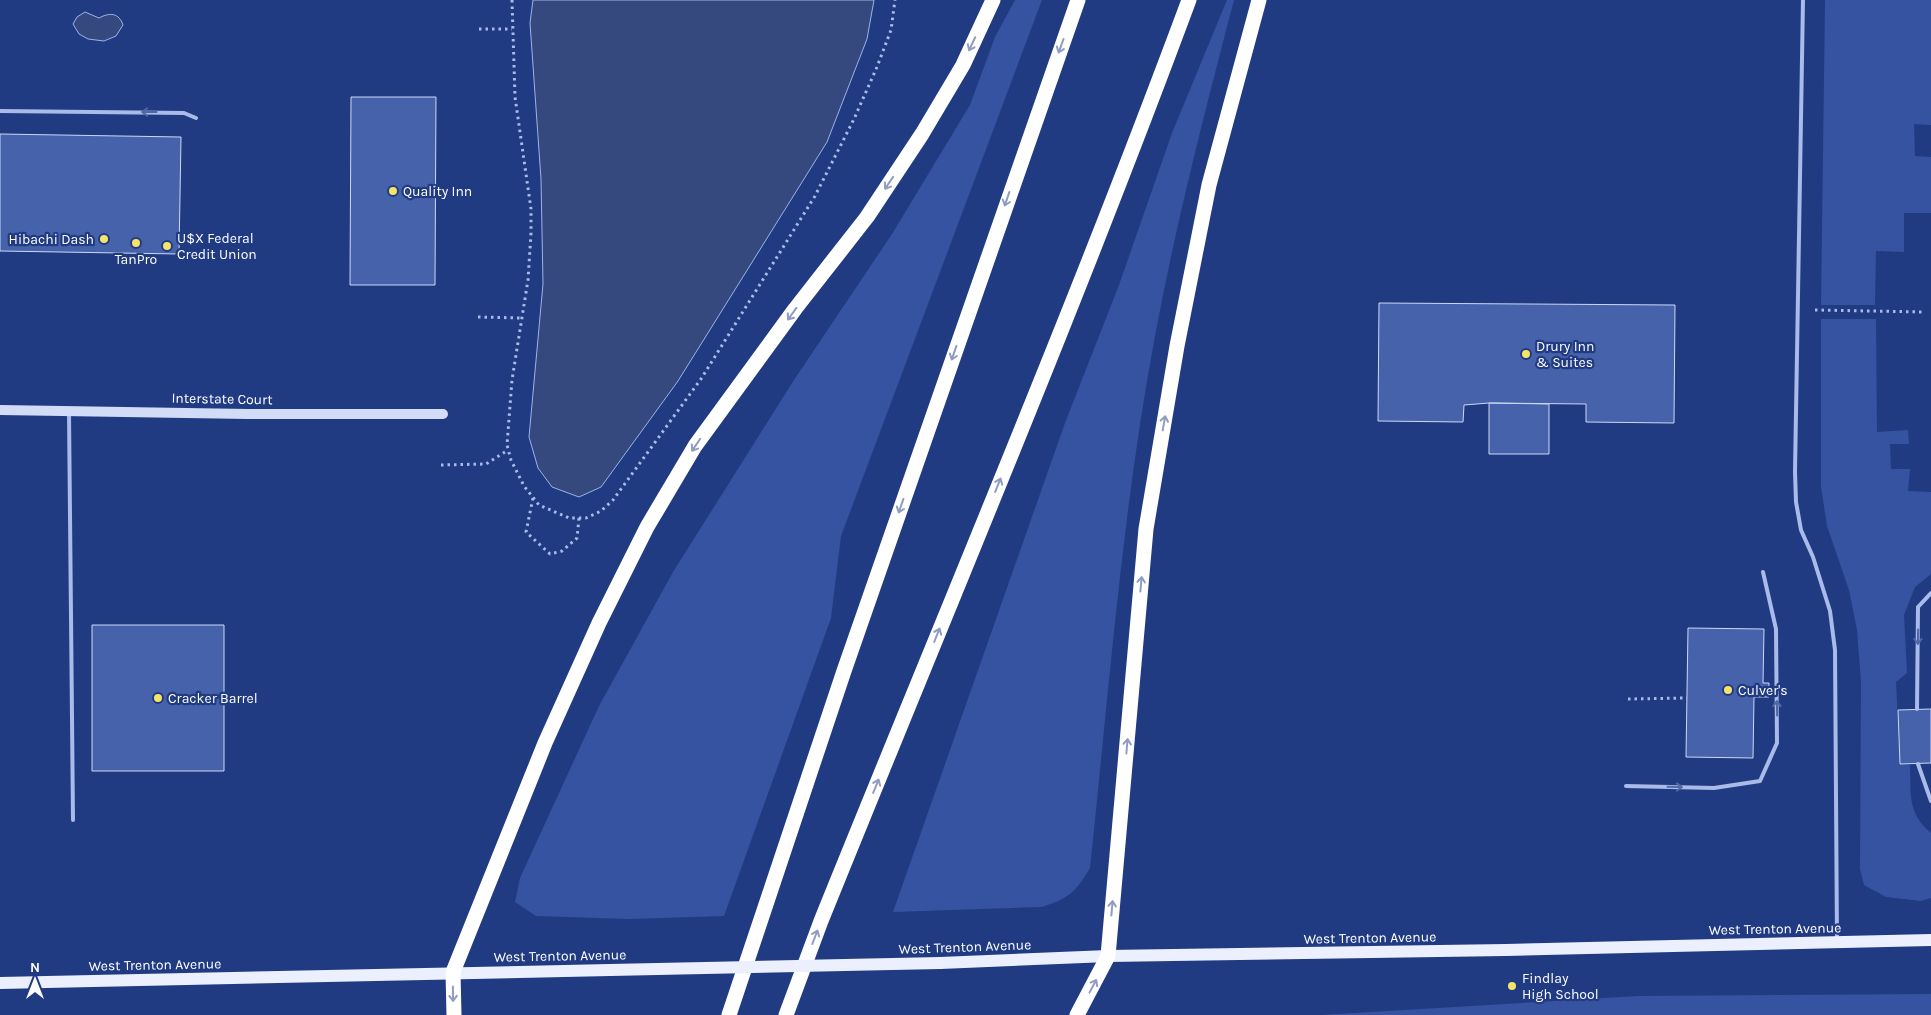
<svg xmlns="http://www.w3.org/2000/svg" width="1931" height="1015" viewBox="0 0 1931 1015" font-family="Karla,sans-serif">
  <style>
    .green { fill: #3553a0 }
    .water { fill: #36497e; stroke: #9cb3ea }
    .building { fill: #4562aa; stroke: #ccd8f6 }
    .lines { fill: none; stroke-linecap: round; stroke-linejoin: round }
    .path { stroke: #a8bbe9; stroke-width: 3; stroke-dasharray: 2.5 4; stroke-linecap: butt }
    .lane { stroke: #a8bbe9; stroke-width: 4 }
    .secondary { stroke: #d3dcf7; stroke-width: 10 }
    .primary { stroke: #ebeffe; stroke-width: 12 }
    .highway { stroke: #fff; stroke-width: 15 }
    .primary-bridge { stroke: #ebeffe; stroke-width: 12 }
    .oneway { stroke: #909dc1 }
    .oneway2 { stroke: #5068a7 }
    .poi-dot { fill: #f5e469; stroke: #213b83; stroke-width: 2 }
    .labels { text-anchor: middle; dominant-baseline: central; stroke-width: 4.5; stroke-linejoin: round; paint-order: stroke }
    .poi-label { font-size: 14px; fill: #fff; stroke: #213b83; text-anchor: start }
    .street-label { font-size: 14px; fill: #fff; stroke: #213b83 }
  </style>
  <rect width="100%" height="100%" fill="#213b83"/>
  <path class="green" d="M 1015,0 L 1042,0 L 841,536 L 831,618 L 724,916 L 630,919 L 536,916 L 515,902 L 520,878 L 599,706 L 673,572 L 794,380 L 892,234 L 970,105 L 995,37 Z
    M 1227,0 L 1234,0 C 1205,111 1176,223 1155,336 C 1122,512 1109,690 1090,868 C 1075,893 1069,898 1042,907 L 893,912 L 1065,423 L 1119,285 L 1172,133 Z
    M 1825,0 L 1931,0 L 1931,125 L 1914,124 L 1915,156 L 1931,157 L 1931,213 L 1904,213 L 1904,252 L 1876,251 L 1875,305 L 1821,305 Z
    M 1821,319 L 1876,319 L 1877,432 L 1908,430 L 1909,444 L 1890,444 L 1891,469 L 1910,469 L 1908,491 L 1931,492 L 1931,574 L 1915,587 L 1904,615 L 1907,673 L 1896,682 L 1900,764 L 1910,765 C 1911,793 1907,813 1931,833 L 1931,898 L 1921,901 L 1886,897 L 1864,885 L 1860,869 L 1861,682 L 1857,630 L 1849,590 L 1827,526 L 1821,487 Z
    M 1931,994 L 1931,1015 L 1321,1015 L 1638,996 Z"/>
  <path class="water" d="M 533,0 L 874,0 L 867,39 L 827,142 L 678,381 L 601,487 L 579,497 L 552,487 L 538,468 L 529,437 L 543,284 L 541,179 L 530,23 Z
    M 85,12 L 99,18 C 110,12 119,13 123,25 L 116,36 L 104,41 L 88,39 L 79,34 L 73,24 L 77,17 Z"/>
  <path class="building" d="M 351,97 L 436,97 L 435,285 L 350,285 Z
    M 0,134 L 181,137 L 179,254 L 0,251 Z
    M 1379,303 L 1675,305 L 1674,423 L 1586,422 L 1586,404 L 1489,403 L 1464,405 L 1463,422 L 1378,421 Z
    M 1489,403 L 1549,404 L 1549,454 L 1489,454 Z
    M 92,625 L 224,625 L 224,771 L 92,771 Z
    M 1688,628 L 1764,629 L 1763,683 L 1769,683 L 1769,697 L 1754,697 L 1753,758 L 1686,757 Z
    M 1931,709 L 1931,763 L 1900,764 L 1898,710 Z"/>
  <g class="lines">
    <path class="path" d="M 512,0 L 515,97 L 531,209 L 531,233 L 528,280 L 512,380 L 507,445 L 511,460 L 524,486 L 539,505 L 569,518 L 586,518 L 601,511 L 613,500 L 701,379 L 815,196 L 854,119 L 877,67 L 891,30 L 895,0
      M 479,29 L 512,29
      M 1815,310 L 1924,312
      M 478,317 L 522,318
      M 441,465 L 486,464 L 508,450
      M 533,498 L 526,532 L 550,554 L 562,551 L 577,538 L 579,518
      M 1628,699 L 1687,698"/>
    <path class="lane" d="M 1803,0 L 1795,472 L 1796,502 L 1801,530 L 1813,557 L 1830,611 L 1835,650 L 1837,940
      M 0,111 L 184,113 L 196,118
      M 69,413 L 73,820
      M 1917,709 L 1918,607 L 1931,593
      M 1918,764 L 1931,801
      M 1626,786 L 1714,788 L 1760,781 L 1777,743 L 1776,629 L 1763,572"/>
    <path class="secondary" d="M 0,410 L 248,414 L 443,414"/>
    <path class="primary" d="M 940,963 L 1108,956 L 1506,950 L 1931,940
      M 0,983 L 610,970"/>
    <path class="highway" d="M 454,1015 L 453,972 L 545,743 L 599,623 L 647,527 L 695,446 L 795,309 L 867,217 L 922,134 L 963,65 L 993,0
      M 729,1015 L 844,671 L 1078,0
      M 786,1015 L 821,921 C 945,614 1074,310 1189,0
      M 1077,1015 L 1108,956 L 1146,529 L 1177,346 L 1209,185 L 1259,0"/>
    <path class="primary-bridge" d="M 610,970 L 940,963"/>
  </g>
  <defs><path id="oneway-shaft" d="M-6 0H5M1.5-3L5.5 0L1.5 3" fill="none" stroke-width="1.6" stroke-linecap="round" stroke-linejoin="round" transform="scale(1.25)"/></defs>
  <g class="oneway">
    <use href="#oneway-shaft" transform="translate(972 44) rotate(115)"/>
    <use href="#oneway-shaft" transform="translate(1061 46) rotate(110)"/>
    <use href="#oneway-shaft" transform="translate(889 183) rotate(124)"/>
    <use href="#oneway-shaft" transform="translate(1007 199) rotate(109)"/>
    <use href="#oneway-shaft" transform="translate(792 314) rotate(126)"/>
    <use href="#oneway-shaft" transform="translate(954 353) rotate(109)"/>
    <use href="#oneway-shaft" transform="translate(1164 423) rotate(-80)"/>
    <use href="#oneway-shaft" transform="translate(696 445) rotate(124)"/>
    <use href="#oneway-shaft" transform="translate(998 485) rotate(-68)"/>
    <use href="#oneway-shaft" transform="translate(901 506) rotate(109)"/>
    <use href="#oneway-shaft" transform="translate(1141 584) rotate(-85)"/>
    <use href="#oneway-shaft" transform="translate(937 635) rotate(-68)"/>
    <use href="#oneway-shaft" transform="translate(1127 746) rotate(-85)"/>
    <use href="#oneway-shaft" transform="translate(876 786) rotate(-68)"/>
    <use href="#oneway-shaft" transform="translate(1112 908) rotate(-85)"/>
    <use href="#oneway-shaft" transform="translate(815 937) rotate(-69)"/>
    <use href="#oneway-shaft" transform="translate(1093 986) rotate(-62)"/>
    <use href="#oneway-shaft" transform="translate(453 994) rotate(89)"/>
  </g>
  <g class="oneway2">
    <use href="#oneway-shaft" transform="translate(149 112) rotate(-180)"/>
    <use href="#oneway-shaft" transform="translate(1918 637) rotate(91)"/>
    <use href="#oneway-shaft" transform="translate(1777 708) rotate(-91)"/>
    <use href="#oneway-shaft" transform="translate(1675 787) rotate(1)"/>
  </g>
  <g class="poi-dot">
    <circle cx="393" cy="191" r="5"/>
    <circle cx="104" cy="239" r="5"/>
    <circle cx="136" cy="243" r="5"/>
    <circle cx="167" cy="246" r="5"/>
    <circle cx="1526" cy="354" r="5"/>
    <circle cx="1728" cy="690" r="5"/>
    <circle cx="158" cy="698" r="5"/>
    <circle cx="1512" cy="986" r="5"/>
  </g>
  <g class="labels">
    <g class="poi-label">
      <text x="403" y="191">Quality Inn</text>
      <text x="177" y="238">U$X Federal<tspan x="177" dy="16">Credit Union</tspan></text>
      <text x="94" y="239" text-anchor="end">Hibachi Dash</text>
      <text x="136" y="259" text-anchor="middle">TanPro</text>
      <text x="1536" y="346">Drury Inn<tspan x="1536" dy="16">&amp; Suites</tspan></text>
      <text x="1738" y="690">Culver's</text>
      <text x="168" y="698">Cracker Barrel</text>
      <text x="1522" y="978">Findlay<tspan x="1522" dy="16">High School</tspan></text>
    </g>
    <g class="street-label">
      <text transform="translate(222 399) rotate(1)">Interstate Court</text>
      <text transform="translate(1775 929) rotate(-1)">West Trenton Avenue</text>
      <text transform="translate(1370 938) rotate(-1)">West Trenton Avenue</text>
      <text transform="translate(965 947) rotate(-2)">West Trenton Avenue</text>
      <text transform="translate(560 956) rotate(-1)">West Trenton Avenue</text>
      <text transform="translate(155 965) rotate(-1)">West Trenton Avenue</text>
    </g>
  </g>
  <g transform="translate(35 980)" stroke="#213b83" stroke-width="4" paint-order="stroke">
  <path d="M0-4L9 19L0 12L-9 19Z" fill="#ffffff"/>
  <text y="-8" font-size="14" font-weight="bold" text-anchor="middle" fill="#ffffff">N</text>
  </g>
</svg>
